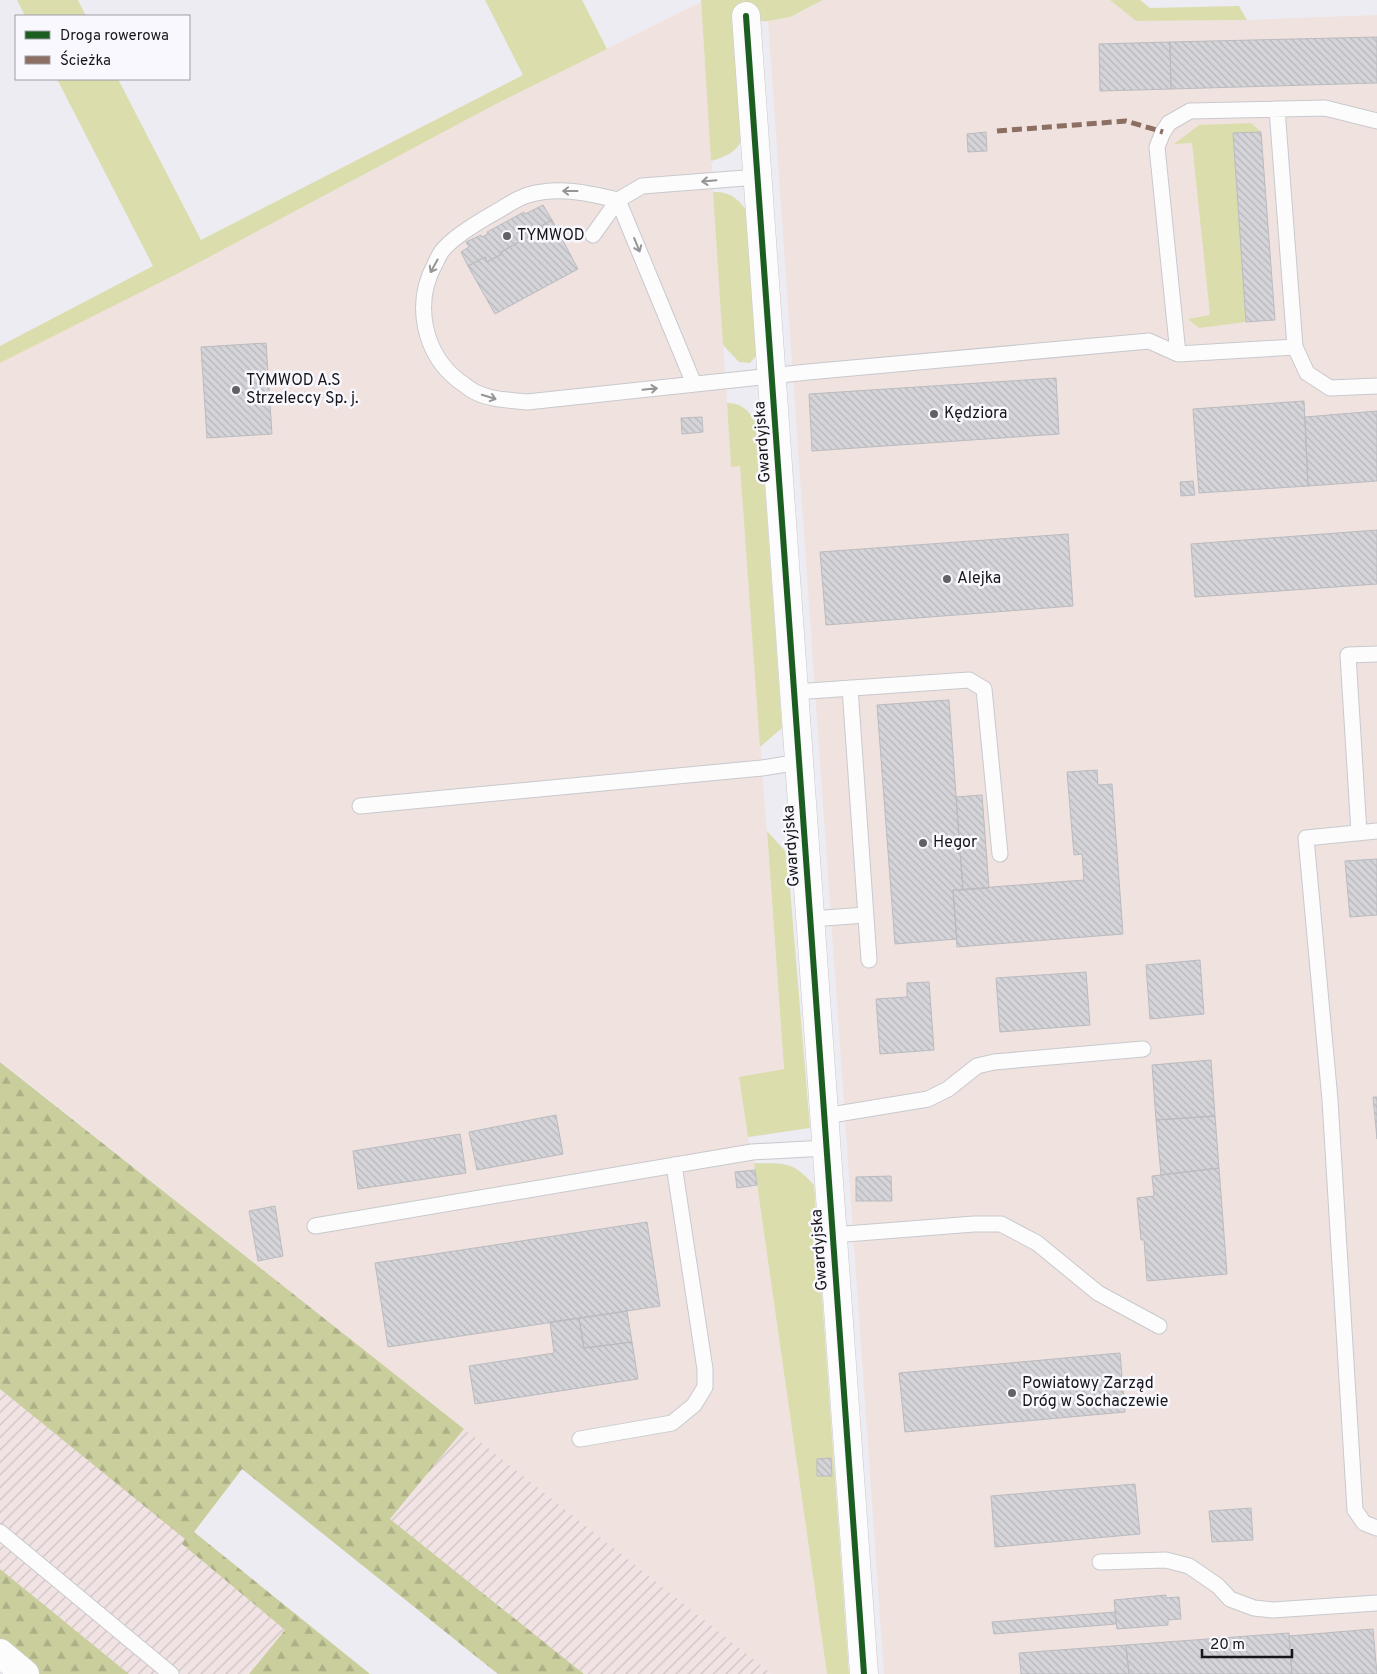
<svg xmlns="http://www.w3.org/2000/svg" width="1377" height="1674" viewBox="0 0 1377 1674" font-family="Overpass,sans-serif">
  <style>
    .commercial { fill: #f0e3df }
    .industrial { fill: url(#industrial-furrows) }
    .green { fill: #dbddad }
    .forest { fill: url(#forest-firs) }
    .building { fill: url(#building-back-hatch); stroke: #bbbbbf }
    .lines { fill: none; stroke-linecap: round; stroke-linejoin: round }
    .lane-casing { stroke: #c8c9cd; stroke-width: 17 }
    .street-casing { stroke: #c8c9cd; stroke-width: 29 }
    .lane { stroke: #fcfcfd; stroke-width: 15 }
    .street { stroke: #fcfcfd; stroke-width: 28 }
    .quiet { stroke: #8d6e63; stroke-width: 5; stroke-dasharray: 10 5; stroke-linecap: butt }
    .cycleway-casing { stroke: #f8f8fe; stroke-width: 9 }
    .cycleway { stroke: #1b5e20; stroke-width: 6 }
    .oneway { stroke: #959597 }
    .poi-dot { fill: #626266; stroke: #f8f8fe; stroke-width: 2 }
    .labels { text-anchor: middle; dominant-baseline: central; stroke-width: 5; stroke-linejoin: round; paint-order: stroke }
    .poi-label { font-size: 16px; fill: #17171a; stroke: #f8f8fe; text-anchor: start }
    .street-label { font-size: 16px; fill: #17171a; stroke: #f8f8fe }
  </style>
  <defs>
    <pattern id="industrial-furrows" width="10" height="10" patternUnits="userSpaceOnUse" patternTransform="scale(1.25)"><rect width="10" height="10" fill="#f1e3e3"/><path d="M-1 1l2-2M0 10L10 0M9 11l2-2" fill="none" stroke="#cec2c2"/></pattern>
    <pattern id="forest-firs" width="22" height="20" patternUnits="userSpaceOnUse" patternTransform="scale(1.25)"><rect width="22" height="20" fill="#cacd9c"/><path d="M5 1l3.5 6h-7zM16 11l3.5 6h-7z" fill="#adaf86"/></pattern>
    <pattern id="building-back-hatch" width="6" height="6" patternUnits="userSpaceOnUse" patternTransform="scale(1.25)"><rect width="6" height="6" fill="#d4d4d9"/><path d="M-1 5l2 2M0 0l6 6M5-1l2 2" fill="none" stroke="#b5b5ba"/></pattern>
  </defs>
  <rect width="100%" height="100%" fill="#ececf2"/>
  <path class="commercial" d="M 823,0 L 1110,0 L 1136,21 L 1247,20 L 1377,15 L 1377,1674 L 884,1674 L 768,21 L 790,17 Z
    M 701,2 L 731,466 L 740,465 L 784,1070 L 739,1078 L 748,1137 L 754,1163 L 827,1674 L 772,1674 L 0,1061 L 0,363 L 183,271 L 496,104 Z"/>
  <path class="industrial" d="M 0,1389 L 186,1539 L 182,1544 L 285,1630 L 249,1674 L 129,1674 L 0,1569 Z
    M 464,1429 L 772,1674 L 584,1674 L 390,1519 Z"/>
  <path class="green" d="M 17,0 L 78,0 L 86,16 L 25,16 Z
    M 485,0 L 582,0 L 607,49 L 496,104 L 183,271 L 0,363 L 0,346 L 153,266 L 57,79 L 118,79 L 201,240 L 523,75 Z
    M 701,0 L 823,0 L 790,17 L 768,21 L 735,22 L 742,140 C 735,153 725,157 711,161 Z
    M 1110,0 L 1140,0 L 1150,8 L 1239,6 L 1247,20 L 1136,21 Z
    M 1251,123 L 1261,132 L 1233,133 L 1246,322 L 1199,328 L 1188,319 L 1210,315 L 1192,143 L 1174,144 L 1199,125 Z
    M 713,192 C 728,191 738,198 746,210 L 756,356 L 750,363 L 739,362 L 723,345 Z
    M 727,403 C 745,402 753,417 761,432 L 782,728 L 760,747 L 740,466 L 731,467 Z
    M 767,831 L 787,853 L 810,1128 L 748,1137 L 739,1077 L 784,1069 Z
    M 754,1163 C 787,1164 791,1160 814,1185 L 849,1674 L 827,1674 Z"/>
  <path class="forest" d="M 0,1062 L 464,1429 L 390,1519 L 584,1674 L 498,1674 L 242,1469 L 194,1532 L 370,1674 L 249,1674 L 285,1630 L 182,1544 L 185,1539 L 0,1389 Z
    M 0,1569 L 129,1674 L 40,1674 L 0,1641 Z"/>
  <path class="building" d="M 1377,37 L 1377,83 L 1171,89 L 1170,42 Z
    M 1170,42 L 1171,89 L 1100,91 L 1099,44 Z
    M 986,132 L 987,151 L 968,152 L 967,134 Z
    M 1261,132 L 1275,320 L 1246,322 L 1233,133 Z
    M 543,205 L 552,220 L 534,230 L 535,233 L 501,252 L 502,254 L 487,262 L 485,257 L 468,266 L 461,252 L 469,247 L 466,242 L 481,235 L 482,237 L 488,234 L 487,232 L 524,212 L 525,214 Z
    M 552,220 L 578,269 L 495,314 L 468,266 L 485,257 L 487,262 L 502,254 L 501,252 L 535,233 L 534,230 Z
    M 266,343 L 272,434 L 207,438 L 201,347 Z
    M 1056,378 L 1059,434 L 812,451 L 809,394 Z
    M 1304,401 L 1308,486 L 1199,493 L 1193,409 Z
    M 1377,411 L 1377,481 L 1308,486 L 1305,417 Z
    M 702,417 L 703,432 L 682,434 L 681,418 Z
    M 1193,481 L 1195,495 L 1181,496 L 1180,482 Z
    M 1377,530 L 1377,584 L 1195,597 L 1191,544 Z
    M 1068,534 L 1073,606 L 826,625 L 820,552 Z
    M 949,700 L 963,890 L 953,890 L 957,939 L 895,944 L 877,705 Z
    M 1097,770 L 1098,785 L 1112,784 L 1123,934 L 957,947 L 953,890 L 1084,880 L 1082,854 L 1074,855 L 1067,772 Z
    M 982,795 L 989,888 L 963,890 L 956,797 Z
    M 1377,859 L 1377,915 L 1350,917 L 1345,861 Z
    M 1200,960 L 1204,1014 L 1150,1019 L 1146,965 Z
    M 1086,972 L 1090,1025 L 1000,1032 L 996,978 Z
    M 929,982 L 934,1050 L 880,1054 L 876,999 L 907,997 L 907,983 Z
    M 1211,1060 L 1215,1116 L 1156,1120 L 1152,1065 Z
    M 1373,1097 L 1377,1097 L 1377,1139 Z
    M 556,1115 L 563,1154 L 477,1170 L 469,1132 Z
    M 1215,1116 L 1219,1168 L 1161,1175 L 1156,1120 Z
    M 460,1134 L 466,1173 L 358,1189 L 353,1151 Z
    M 1219,1168 L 1227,1274 L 1147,1281 L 1144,1240 L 1141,1240 L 1137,1198 L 1154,1196 L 1152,1176 Z
    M 755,1170 L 757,1185 L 737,1188 L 735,1172 Z
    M 891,1176 L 892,1201 L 856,1201 L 856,1177 Z
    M 275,1206 L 283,1256 L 258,1261 L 249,1211 Z
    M 647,1222 L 660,1306 L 388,1347 L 375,1263 Z
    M 627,1311 L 632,1342 L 584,1348 L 579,1318 Z
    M 579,1318 L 584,1348 L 632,1342 L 638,1379 L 475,1404 L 469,1366 L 554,1353 L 550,1322 Z
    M 1120,1353 L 1125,1412 L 905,1432 L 899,1373 Z
    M 831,1458 L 832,1476 L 817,1476 L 817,1459 Z
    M 1135,1484 L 1140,1534 L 995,1547 L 991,1496 Z
    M 1251,1508 L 1253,1540 L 1212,1542 L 1209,1511 Z
    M 1166,1595 L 1166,1598 L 1179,1597 L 1181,1619 L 1168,1620 L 1168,1625 L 1117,1629 L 1114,1600 Z
    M 1115,1612 L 1116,1624 L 994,1634 L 992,1622 Z
    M 1373,1629 L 1377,1674 L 1292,1674 L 1289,1636 Z
    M 1289,1633 L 1292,1674 L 1129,1674 L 1126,1645 Z
    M 1126,1645 L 1129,1674 L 1021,1674 L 1019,1653 Z"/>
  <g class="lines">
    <g class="lane-casing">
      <path id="lane" d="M 1277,109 L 1295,347
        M 618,200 C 588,193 558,186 528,195 C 517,198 505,207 494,213 C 480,221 452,238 442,251 C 439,255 437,260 435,264 C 413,304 424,354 459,381 C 464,384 469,389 475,392 C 491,400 509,400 527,402 L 808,372 L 1149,341 L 1178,354 L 1295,347 L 1307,373 L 1330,388 L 1377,386
        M 618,200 L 694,384
        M 593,235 L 618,200 L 642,186 L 758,177
        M 1178,354 L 1157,147 L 1163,132 L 1169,123 L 1190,111 L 1325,108 L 1377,121
        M 850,688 L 869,960
        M 794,692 L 969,680 L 984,689 L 1000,854
        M 360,806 L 762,768 L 799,762
        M 1377,831 L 1306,838 L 1330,1100 L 1355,1510 L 1364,1523 L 1377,1528
        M 1359,833 L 1348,655 L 1377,654
        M 811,919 L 865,915
        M 825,1116 L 928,1099 L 948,1089 L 977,1066 L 994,1062 L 1143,1049
        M 315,1226 L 752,1152 L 827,1148
        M 833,1235 L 974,1224 L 1001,1224 L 1037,1243 L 1098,1293 L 1159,1326
        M 580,1439 L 672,1423 L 694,1405 L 705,1387 L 705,1369 L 674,1165
        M 0,1532 L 171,1674
        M 1100,1562 L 1166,1560 L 1189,1566 L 1218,1586 L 1230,1599 L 1254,1608 L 1273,1610 L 1377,1603"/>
    </g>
    <g class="street-casing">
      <path id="street" d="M 746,16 L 864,1674
        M 0,1653 L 25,1674"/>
    </g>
    <use href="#lane" class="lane"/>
    <use href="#street" class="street"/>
    <path class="quiet" d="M 997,131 L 1126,121 L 1163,132"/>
    <g class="cycleway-casing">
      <path id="cycleway" d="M 746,16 L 864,1674"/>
    </g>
    <use href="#cycleway" class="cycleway"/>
  </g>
  <defs><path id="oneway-shaft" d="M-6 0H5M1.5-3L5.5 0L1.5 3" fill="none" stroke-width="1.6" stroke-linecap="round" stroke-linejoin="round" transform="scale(1.25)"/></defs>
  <g class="oneway">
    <use href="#oneway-shaft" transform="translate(709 181) rotate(175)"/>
    <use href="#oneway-shaft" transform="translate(570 191) rotate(-180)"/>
    <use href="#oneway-shaft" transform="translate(637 245) rotate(68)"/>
    <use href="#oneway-shaft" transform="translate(434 266) rotate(119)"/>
    <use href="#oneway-shaft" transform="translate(650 389) rotate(-6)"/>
    <use href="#oneway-shaft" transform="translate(489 397) rotate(17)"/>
  </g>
  <g class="poi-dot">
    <circle cx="507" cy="236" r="5"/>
    <circle cx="236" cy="390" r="5"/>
    <circle cx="934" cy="414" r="5"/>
    <circle cx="947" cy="579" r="5"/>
    <circle cx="923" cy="843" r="5"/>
    <circle cx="1012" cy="1393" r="5"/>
  </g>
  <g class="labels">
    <g class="poi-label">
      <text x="517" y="236">TYMWOD</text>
      <text x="246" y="381">TYMWOD A.S<tspan x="246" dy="18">Strzeleccy Sp. j.</tspan></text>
      <text x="944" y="414">Kędziora</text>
      <text x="957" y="579">Alejka</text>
      <text x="933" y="843">Hegor</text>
      <text x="1022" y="1384">Powiatowy Zarząd<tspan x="1022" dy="18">Dróg w Sochaczewie</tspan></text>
    </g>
    <g class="street-label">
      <text transform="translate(763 442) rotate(-94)">Gwardyjska</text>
      <text transform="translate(792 846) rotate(-94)">Gwardyjska</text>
      <text transform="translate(820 1250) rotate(-94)">Gwardyjska</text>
    </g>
  </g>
  <rect x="15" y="15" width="175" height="65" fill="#f8f8fe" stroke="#9e9ea3"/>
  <rect x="25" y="31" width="25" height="8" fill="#1b5e20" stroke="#9e9ea3"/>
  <text x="60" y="40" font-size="15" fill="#17171a">Droga rowerowa</text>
  <rect x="25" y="56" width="25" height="8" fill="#8d6e63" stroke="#9e9ea3"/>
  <text x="60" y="65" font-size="15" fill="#17171a">Ścieżka</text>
  <path d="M1202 1649v8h90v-8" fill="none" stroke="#17171a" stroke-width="2.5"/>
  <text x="1210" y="1649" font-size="15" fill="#17171a" stroke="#f8f8fe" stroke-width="4" paint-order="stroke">20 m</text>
</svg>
